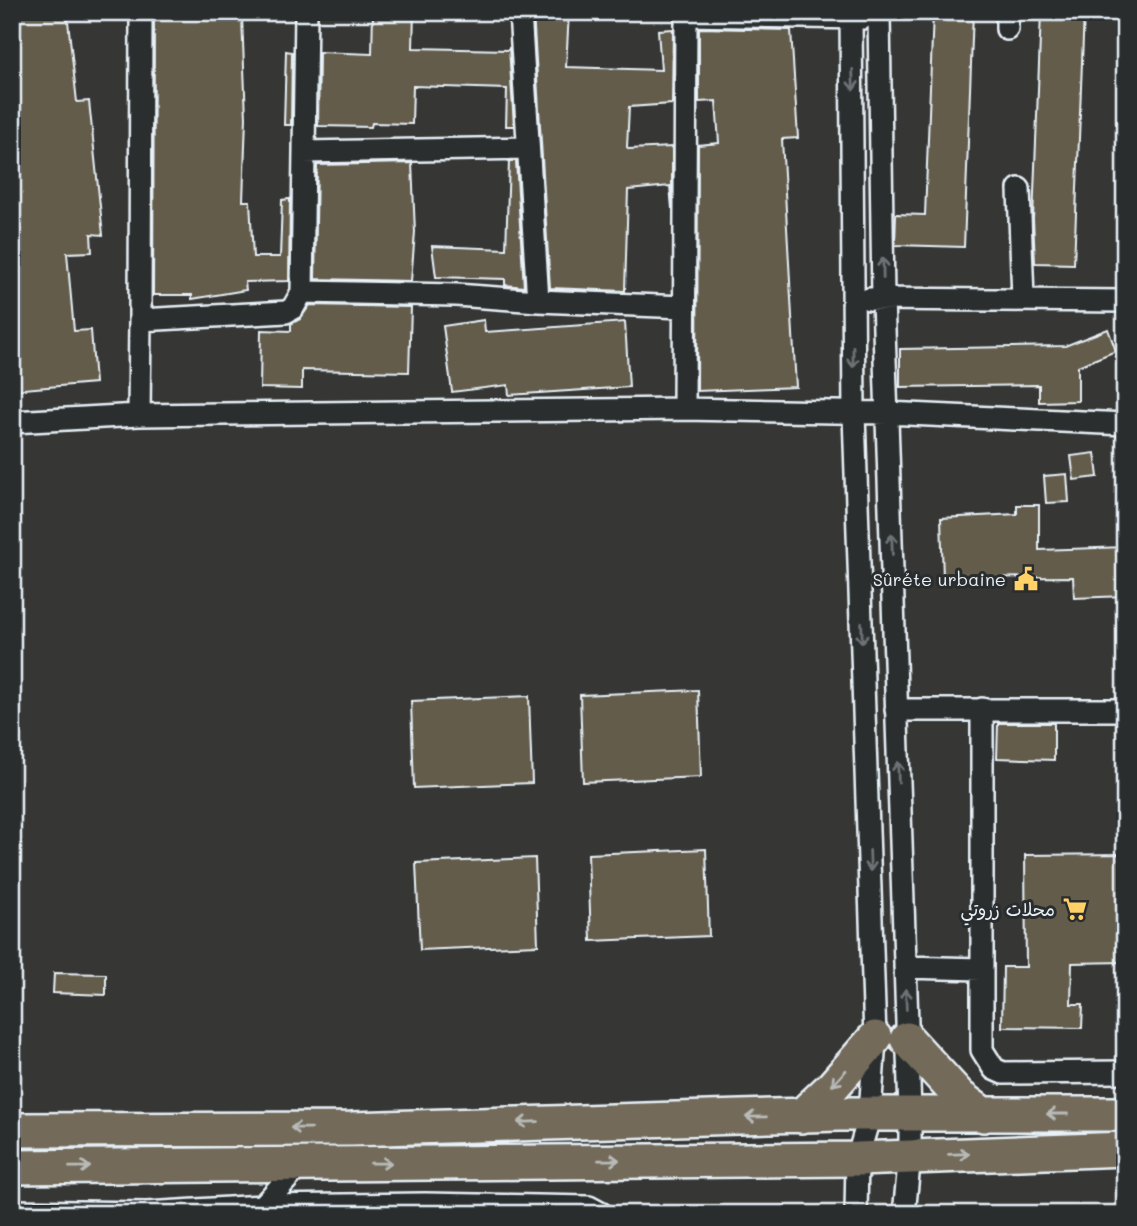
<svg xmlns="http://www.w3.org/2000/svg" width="1137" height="1226" viewBox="0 0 1137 1226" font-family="Mali,'Playpen Sans Arabic',sans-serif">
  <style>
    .building { fill: #645c4c; stroke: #e8f1f8; stroke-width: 2 }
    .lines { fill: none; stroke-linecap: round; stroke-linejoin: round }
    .minor-casing { stroke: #e8f1f8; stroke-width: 26 }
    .primary-casing { stroke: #e8f1f8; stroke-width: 38 }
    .minor { stroke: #2a2d2e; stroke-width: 21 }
    .primary { stroke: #736b5a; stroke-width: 33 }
    .oneway { stroke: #6c7275 }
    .oneway2 { stroke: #b9bbb9 }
    .labels { text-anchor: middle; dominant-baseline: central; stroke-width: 6; stroke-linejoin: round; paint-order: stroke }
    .poi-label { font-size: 18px; fill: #e8f1f8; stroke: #2a2d2e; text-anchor: end }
  </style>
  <rect width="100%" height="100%" fill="#363634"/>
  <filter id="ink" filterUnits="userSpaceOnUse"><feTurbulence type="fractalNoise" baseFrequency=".0143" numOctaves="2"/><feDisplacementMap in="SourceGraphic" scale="14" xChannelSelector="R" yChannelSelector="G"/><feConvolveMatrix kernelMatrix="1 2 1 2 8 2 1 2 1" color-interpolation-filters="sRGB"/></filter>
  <g filter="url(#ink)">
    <path class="building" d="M 12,12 L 67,12 L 77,102 L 89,101 L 103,235 L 91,234 L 92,252 L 67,253 L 74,331 L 91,330 L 95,383 L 12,390 Z
      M 154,12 L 220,12 L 220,17 L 242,16 L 246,118 L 243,201 L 250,201 L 253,257 L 280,257 L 282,200 L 290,199 L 289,281 L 245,282 L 246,290 L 192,299 L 192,295 L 153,295 Z
      M 373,12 L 414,12 L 413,48 L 509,50 L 509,47 L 514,126 L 506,126 L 507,89 L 413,86 L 412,124 L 372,123 L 371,127 L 318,126 L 319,52 L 372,54 Z
      M 533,12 L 569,12 L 566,67 L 661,70 L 658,30 L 673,29 L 672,104 L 629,107 L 627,147 L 629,149 L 672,147 L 672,209 L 670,186 L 628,190 L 625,291 L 550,288 Z
      M 933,12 L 973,12 L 964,247 L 895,245 L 896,214 L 925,215 Z
      M 1041,12 L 1084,12 L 1074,264 L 1035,263 L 1033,219 Z
      M 699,28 L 791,30 L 798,138 L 782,139 L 796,387 L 697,391 L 698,145 L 719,143 L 716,101 L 699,102 Z
      M 286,51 L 292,52 L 291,125 L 284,125 Z
      M 509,161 L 516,161 L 524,287 L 505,285 L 505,279 L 436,277 L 432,246 L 506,249 Z
      M 412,163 L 415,232 L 411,281 L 315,279 L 317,165 Z
      M 310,305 L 411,307 L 409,372 L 302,370 L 302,389 L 260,388 L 261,330 L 291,331 L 291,324 L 300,319 Z
      M 484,320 L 485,332 L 625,322 L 629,387 L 509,395 L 508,385 L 452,392 L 443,326 Z
      M 1108,329 L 1116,351 L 1078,366 L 1078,401 L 1039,402 L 1039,385 L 900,387 L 900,349 L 1065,346 Z
      M 1095,453 L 1098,477 L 1074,480 L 1071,456 Z
      M 1067,474 L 1069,502 L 1046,503 L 1044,476 Z
      M 1017,505 L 1039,505 L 1039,550 L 1125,547 L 1125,596 L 1074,598 L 1073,577 L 943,578 L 941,518 L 1017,514 Z
      M 698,690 L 701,777 L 583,782 L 580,695 Z
      M 529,696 L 532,783 L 414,788 L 411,701 Z
      M 998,723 L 1054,723 L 1054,760 L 997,758 Z
      M 706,849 L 709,936 L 591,941 L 588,854 Z
      M 1125,854 L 1125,962 L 1072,963 L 1071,1004 L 1083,1004 L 1082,1028 L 1002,1027 L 1003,967 L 1026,967 L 1025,855 Z
      M 535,858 L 538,945 L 420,950 L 416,863 Z
      M 54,973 L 106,974 L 106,995 L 53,993 Z"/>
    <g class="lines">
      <g class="minor-casing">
        <path id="minor" d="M 520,12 L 538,301 L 684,307
          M 685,12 L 686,15 L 863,18
          M 851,12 L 854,414 L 875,1038 L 870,1115 L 857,1159 L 856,1214
          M 879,12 L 883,299 L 910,1113 L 910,1155 L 904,1214
          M 1007,29 L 1007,12
          M 304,152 L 527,148
          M 1019,189 L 1023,299
          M 302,292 L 456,295 L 538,301
          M 869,299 L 1125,301
          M 140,320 L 141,12
          M 684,409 L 686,15
          M 139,415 L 140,320 L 286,312 L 293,308 L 302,292 L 306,12
          M 12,422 L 139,415 L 684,409 L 887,413 L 1125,424
          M 982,709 L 982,1050 L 994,1069 L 1003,1073 L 1125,1072
          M 896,710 L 1125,710
          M 905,967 L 980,969
          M 12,1211 L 146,1213 L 262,1206 L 425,1204 L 589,1207 L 602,1214
          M 257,1212 L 300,1165"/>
      </g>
      <g class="primary-casing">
        <path id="primary" d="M 907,1039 L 960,1097 L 984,1115
          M 801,1116 L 833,1086 L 875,1038
          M 12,1130 L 351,1129 L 839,1114 L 1125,1114
          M 12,1167 L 857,1159 L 1125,1149"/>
      </g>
      <use href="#minor" class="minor"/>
      <use href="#primary" class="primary"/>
    </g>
    <defs><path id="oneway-shaft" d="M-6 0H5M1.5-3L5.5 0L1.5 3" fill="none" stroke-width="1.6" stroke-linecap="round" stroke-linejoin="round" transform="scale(1.75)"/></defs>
    <g class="oneway">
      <use href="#oneway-shaft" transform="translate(853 80) rotate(88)"/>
      <use href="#oneway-shaft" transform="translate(883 268) rotate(-91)"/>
      <use href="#oneway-shaft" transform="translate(853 357) rotate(90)"/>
      <use href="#oneway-shaft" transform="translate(892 544) rotate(-92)"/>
      <use href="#oneway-shaft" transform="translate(862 633) rotate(88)"/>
      <use href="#oneway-shaft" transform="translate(898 772) rotate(-92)"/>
      <use href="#oneway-shaft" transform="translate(870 861) rotate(88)"/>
      <use href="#oneway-shaft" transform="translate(906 999) rotate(-92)"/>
    </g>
    <g class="oneway2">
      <use href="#oneway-shaft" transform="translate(839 1078) rotate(132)"/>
      <use href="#oneway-shaft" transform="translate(1057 1114) rotate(180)"/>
      <use href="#oneway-shaft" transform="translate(756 1117) rotate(179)"/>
      <use href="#oneway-shaft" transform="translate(528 1122) rotate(178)"/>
      <use href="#oneway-shaft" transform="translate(301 1128) rotate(-179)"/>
      <use href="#oneway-shaft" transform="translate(959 1154) rotate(-2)"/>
      <use href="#oneway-shaft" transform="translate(609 1160) rotate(-1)"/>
      <use href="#oneway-shaft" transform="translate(381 1163) rotate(-1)"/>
      <use href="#oneway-shaft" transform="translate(80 1167) rotate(-1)"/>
    </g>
  </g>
  <defs>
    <g id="civic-bare" transform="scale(1.89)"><path d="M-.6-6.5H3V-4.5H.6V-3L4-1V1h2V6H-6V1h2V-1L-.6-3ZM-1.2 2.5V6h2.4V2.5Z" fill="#ffd166" stroke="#2a2d2e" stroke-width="2.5" paint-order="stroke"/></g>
    <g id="supermarket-bare" transform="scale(1.89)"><path d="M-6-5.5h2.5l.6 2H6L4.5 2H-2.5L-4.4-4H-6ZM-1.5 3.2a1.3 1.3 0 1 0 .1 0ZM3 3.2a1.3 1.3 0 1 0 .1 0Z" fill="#ffd166" stroke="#2a2d2e" stroke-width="2.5" paint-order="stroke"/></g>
  </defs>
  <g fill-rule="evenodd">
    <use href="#civic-bare" x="1026" y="579"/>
    <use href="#supermarket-bare" x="1075" y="909"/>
  </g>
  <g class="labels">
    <g class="poi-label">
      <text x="1006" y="579">Sûréte urbaine</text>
      <text x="1055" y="909">محلات زروتي</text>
    </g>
  </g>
  <rect width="1137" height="1226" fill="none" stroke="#2a2d2e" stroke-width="42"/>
  <rect x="21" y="21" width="1095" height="1184" fill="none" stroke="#e8f1f8" stroke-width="2.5" filter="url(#ink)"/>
</svg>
